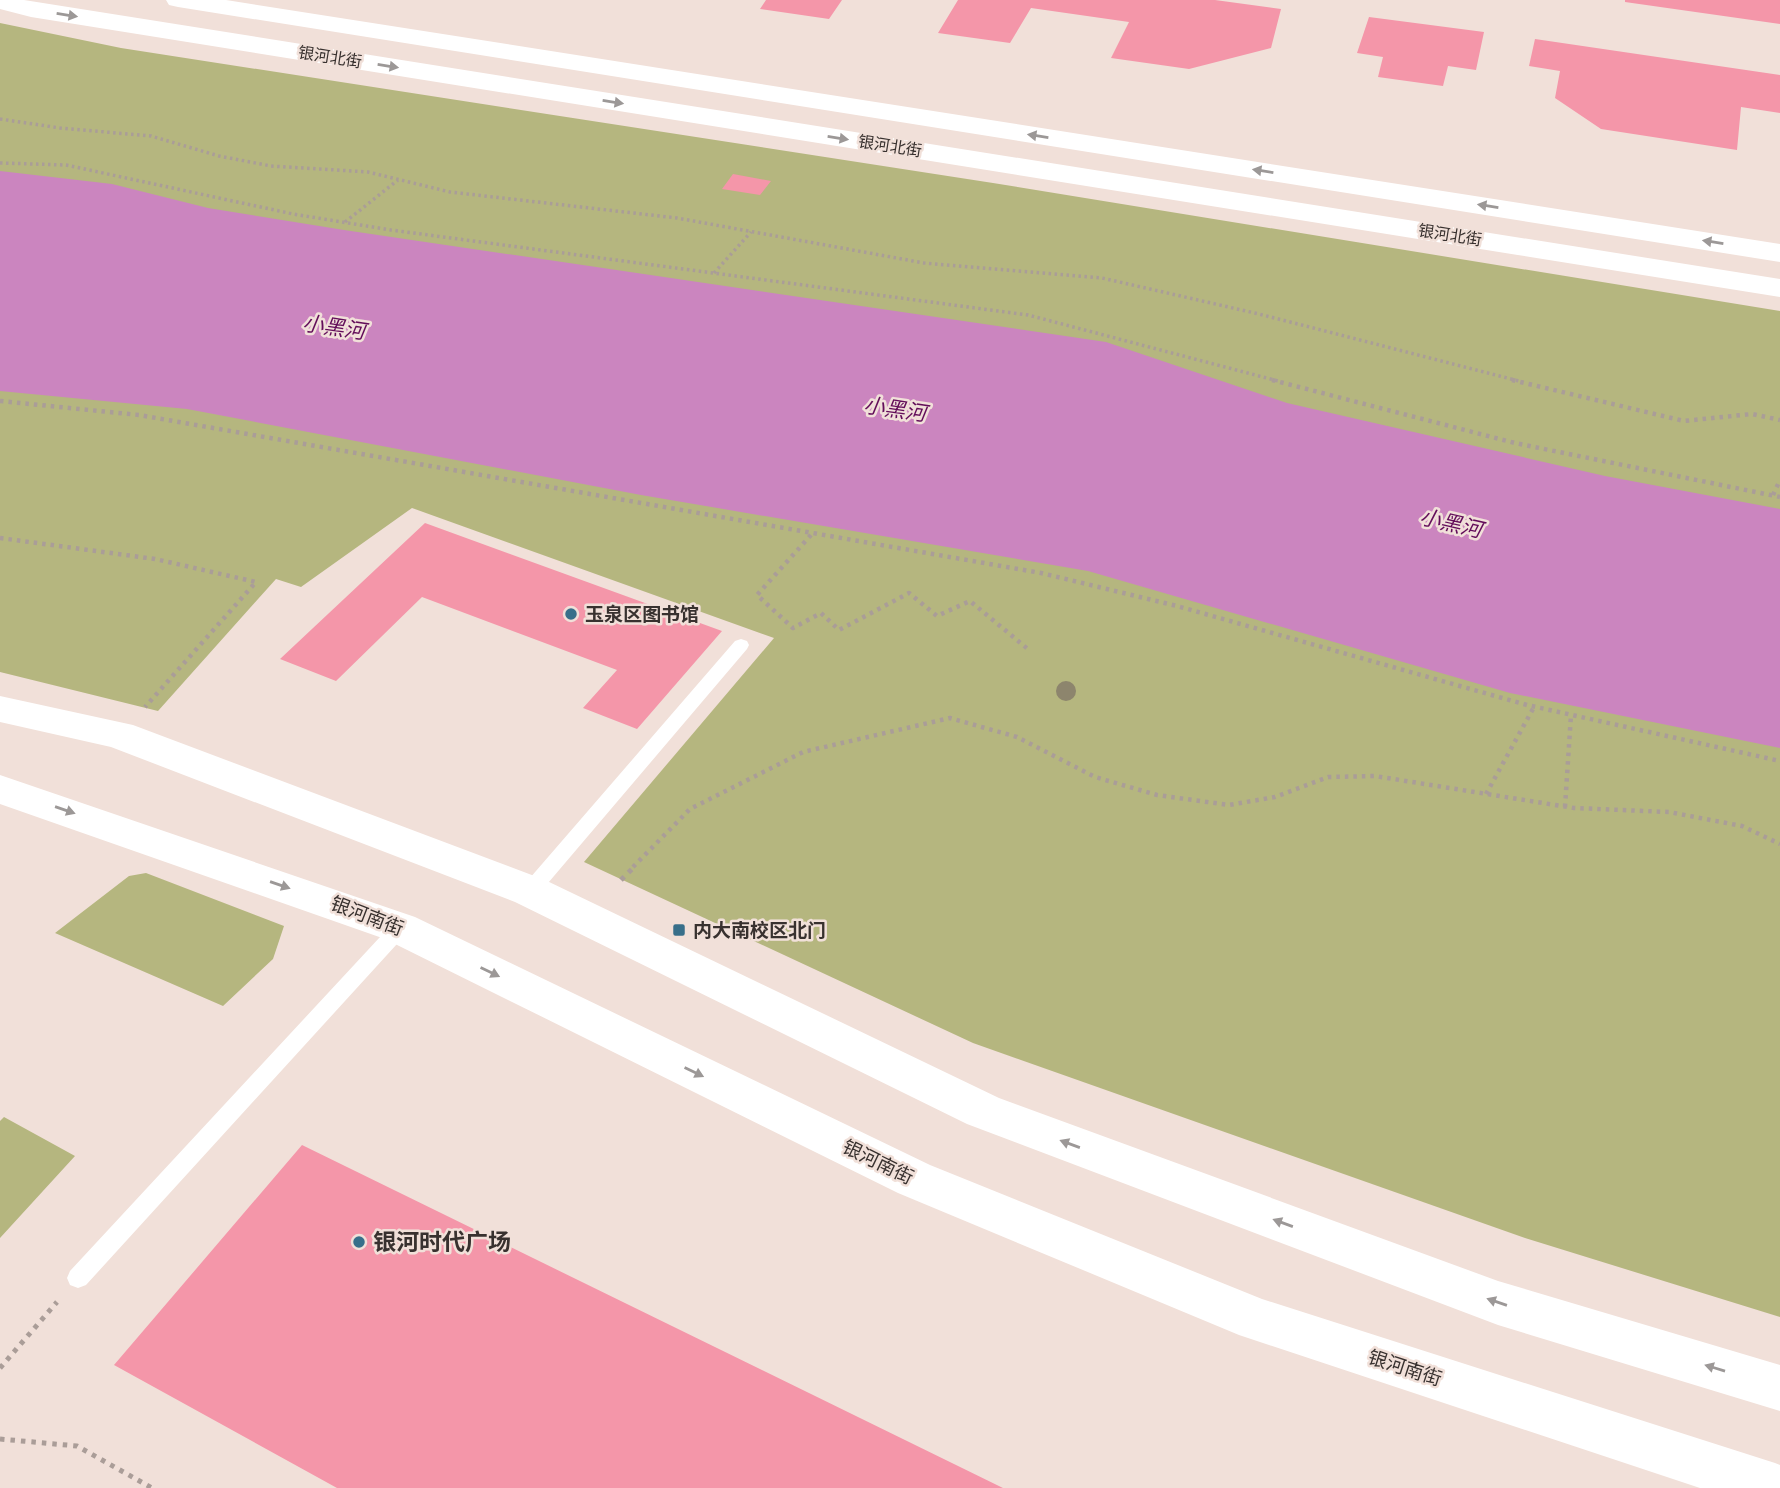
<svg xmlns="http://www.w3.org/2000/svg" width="1780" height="1488" viewBox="0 0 1780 1488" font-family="'Work Sans','Noto Sans SC',sans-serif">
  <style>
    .green { fill: #b5b67f }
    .water { fill: #cb85bf }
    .building { fill: #f496a9 }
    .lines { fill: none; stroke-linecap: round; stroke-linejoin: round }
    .path-far2 { stroke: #aa9d98; stroke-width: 3.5; stroke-dasharray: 2.5 3.5; stroke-linecap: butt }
    .path-far1 { stroke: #aa9d98; stroke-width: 4.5; stroke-dasharray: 3.5 5; stroke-linecap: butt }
    .path { stroke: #aa9d98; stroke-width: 5; stroke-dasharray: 4.5 6; stroke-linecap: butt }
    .service { fill: #fff; fill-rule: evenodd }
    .secondary { fill: #fff; fill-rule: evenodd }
    .tree { fill: #8d856d }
    .oneway { fill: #9c9897 }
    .poi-dot { fill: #386f8a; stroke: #f1e0d9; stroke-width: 2.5 }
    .labels { text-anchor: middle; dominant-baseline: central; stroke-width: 5; stroke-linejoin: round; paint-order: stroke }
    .far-street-label { font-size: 16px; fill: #38312f; stroke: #f1e0d9 }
    .poi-label { font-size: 19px; font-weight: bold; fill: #38312f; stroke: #f1e0d9; text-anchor: start }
    .street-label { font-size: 19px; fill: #38312f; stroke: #f1e0d9 }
    .water-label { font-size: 21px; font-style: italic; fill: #630d5a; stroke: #f1e0d9 }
    .near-poi-label { font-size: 23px; font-weight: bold; fill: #38312f; stroke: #f1e0d9; text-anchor: start }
  </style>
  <rect width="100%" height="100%" fill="#f1e0d9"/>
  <path class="green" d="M 0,23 L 121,48 L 993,183 L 1780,311 L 1780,1317 L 1525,1238 L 973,1043 L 584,862 L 774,638 L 412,508 L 301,587 L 276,579 L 158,711 L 0,672 Z
    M 146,873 L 284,926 L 273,959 L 223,1006 L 55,933 L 129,876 Z
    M 4,1117 L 75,1156 L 0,1238 L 0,1121 Z"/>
  <path class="water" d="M 0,171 L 112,184 L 208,208 L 344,230 L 1106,342 L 1287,403 L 1605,476 L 1780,509 L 1780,748 L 1510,693 L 1088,571 L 641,495 L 187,409 L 0,391 Z"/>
  <path class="building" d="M 766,0 L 842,0 L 829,19 L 760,9 Z
    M 958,0 L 1215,0 L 1281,9 L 1271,48 L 1189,69 L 1111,58 L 1129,22 L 1031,8 L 1010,43 L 938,33 Z
    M 1625,0 L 1780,0 L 1780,24 L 1625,2 Z
    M 1369,17 L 1484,32 L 1476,70 L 1448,66 L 1443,86 L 1378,77 L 1383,57 L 1357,53 Z
    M 1535,39 L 1780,75 L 1780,113 L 1741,107 L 1737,150 L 1601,129 L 1555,98 L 1560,71 L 1529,66 Z
    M 733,174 L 771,181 L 760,195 L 722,189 Z
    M 425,523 L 722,631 L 637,729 L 583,708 L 617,670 L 422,597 L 336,681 L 280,659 Z
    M 302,1145 L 1003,1488 L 337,1488 L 114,1365 Z"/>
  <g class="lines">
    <path class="path-far2" d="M 0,119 L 60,128 L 151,136 L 219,156 L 271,166 L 368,172 L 450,192 L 677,218 L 924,263 L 1102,278 L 1259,314 L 1519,381
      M 0,163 L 66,165 L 293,214 L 391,230 L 1028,315 L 1278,381
      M 345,222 L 398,180
      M 714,273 L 751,232"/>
    <path class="path-far1" d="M 1272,380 L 1515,443 L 1780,497
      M 1512,380 L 1684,421 L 1752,414 L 1780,420
      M 0,401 L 139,415 L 1041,573 L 1177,606 L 1527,705 L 1780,761
      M 1773,495 L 1780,480
      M 811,535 L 757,595 L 793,628 L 821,613 L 839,630 L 909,593 L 937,616 L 970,601 L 1029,650
      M 0,538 L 155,559 L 256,582 L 145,707
      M 1486,794 L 1534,707
      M 1565,807 L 1571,715
      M 633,867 L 690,809 L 803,752 L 950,718 L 1017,737 L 1095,777 L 1157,795 L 1229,805 L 1275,797 L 1328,777 L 1375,776 L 1574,808 L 1669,812 L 1742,826 L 1780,844"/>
    <path class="path" d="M 621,880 L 635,866
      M 0,1368 L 57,1302
      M 0,1439 L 77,1446 L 152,1488"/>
    <path class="service" d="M 741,639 L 747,641 L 749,645 L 747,649 L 537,896 L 523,896 L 521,891 L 523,886 L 735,641 Z
      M 400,921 L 407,923 L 410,928 L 407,933 L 86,1285 L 78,1288 L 70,1285 L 67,1278 L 70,1271 L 393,923 Z"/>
    <path class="secondary" d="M 0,0 L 24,0 L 1780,279 L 1780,297 L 31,17 L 0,9 Z
      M 166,0 L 226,0 L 1780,244 L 1780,262 L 178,7 L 169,5 Z
      M 0,696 L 133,725 L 545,880 L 999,1098 L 1498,1281 L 1780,1365 L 1780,1411 L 1498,1325 L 967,1124 L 515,902 L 111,747 L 0,722 Z
      M 0,775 L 415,917 L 930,1165 L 1262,1299 L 1775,1463 L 1780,1465 L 1780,1488 L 1700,1488 L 1239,1335 L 898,1193 L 385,939 L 0,804 Z"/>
  </g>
  <circle class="tree" cx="1066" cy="691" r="10"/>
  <defs><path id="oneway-solid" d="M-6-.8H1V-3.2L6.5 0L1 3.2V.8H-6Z" transform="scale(1.75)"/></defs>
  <g class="oneway">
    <use href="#oneway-solid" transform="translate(67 15) rotate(9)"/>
    <use href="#oneway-solid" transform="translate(388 66) rotate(9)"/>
    <use href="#oneway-solid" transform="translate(613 102) rotate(9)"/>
    <use href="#oneway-solid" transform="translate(1038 136) rotate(-171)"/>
    <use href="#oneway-solid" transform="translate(838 138) rotate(9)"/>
    <use href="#oneway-solid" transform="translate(1263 171) rotate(-171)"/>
    <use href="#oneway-solid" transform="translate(1488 206) rotate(-171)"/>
    <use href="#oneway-solid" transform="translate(1713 242) rotate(-171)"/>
    <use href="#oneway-solid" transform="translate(65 810) rotate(19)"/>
    <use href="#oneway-solid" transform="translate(280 885) rotate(19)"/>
    <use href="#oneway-solid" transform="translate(490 972) rotate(26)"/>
    <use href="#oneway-solid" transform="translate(694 1072) rotate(26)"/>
    <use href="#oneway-solid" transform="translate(1070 1144) rotate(-160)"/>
    <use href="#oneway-solid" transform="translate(1283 1223) rotate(-160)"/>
    <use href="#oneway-solid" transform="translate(1497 1302) rotate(-161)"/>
    <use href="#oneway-solid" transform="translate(1715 1368) rotate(-163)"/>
  </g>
  <g class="poi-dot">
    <circle cx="571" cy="614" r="7"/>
    <rect x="672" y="923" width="14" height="14" rx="3.5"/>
    <circle cx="359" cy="1242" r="7"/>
  </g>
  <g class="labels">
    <g class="far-street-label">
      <text transform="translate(330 57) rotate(9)">银河北街</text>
      <text transform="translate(890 146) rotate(9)">银河北街</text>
      <text transform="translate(1450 235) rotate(9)">银河北街</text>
    </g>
    <g class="poi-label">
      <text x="585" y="614">玉泉区图书馆</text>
      <text x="693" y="930">内大南校区北门</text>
    </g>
    <g class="street-label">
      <text transform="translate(367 916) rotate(21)">银河南街</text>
      <text transform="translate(878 1162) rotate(26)">银河南街</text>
      <text transform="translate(1405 1368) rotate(18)">银河南街</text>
    </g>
    <g class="water-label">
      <text transform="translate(334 327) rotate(8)">小黑河</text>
      <text transform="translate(895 409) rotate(8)">小黑河</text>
      <text transform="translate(1451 523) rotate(13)">小黑河</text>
    </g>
    <g class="near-poi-label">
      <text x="373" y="1242">银河时代广场</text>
    </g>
  </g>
</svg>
